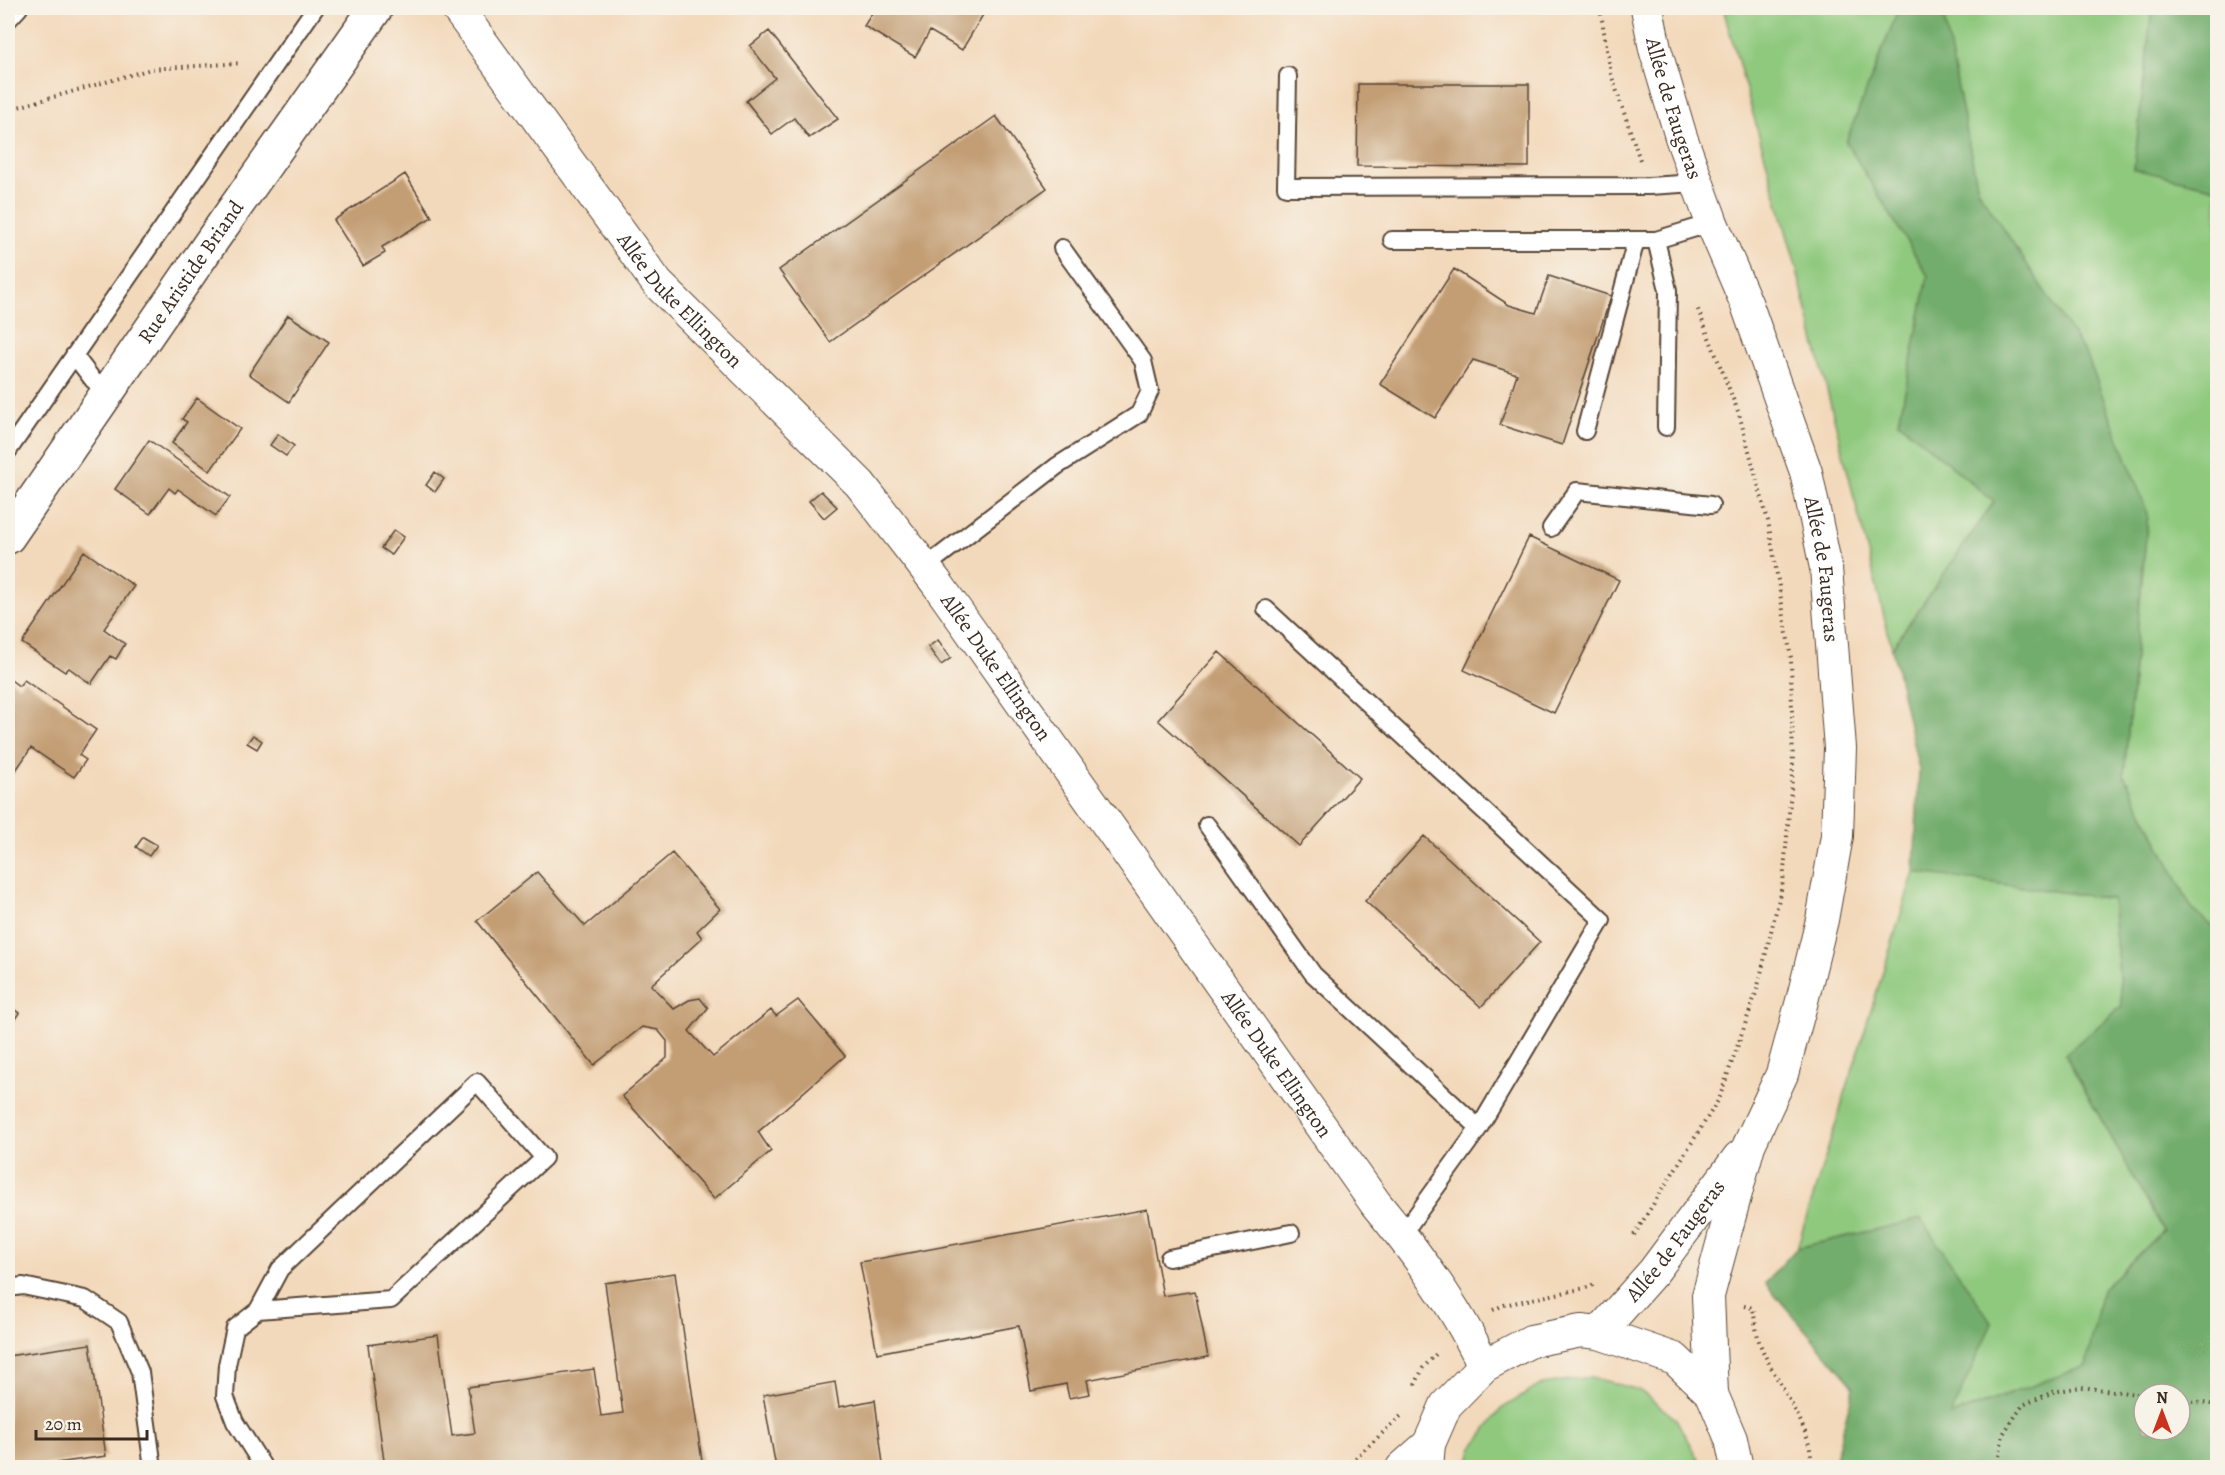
<svg xmlns="http://www.w3.org/2000/svg" width="2225" height="1475" viewBox="0 0 2225 1475" font-family="Alegreya,serif">
  <style>
    .green { fill: #8fc97e; stroke: #657a4e; stroke-width: 1.5 }
    .forest { fill: #73ad6d; stroke: #576c46; stroke-width: 1.5; fill-rule: evenodd }
    .building { fill: #c39e74 }
    .lines { fill: none; stroke-linecap: round; stroke-linejoin: round }
    .service-casing { stroke: #574436; stroke-width: 20 }
    .minor-casing { stroke: #574436; stroke-width: 34 }
    .tertiary-casing { stroke: #574436; stroke-width: 36 }
    .path { stroke: #574436; stroke-width: 4; stroke-dasharray: 1.5 4.5; stroke-linecap: butt }
    .service { stroke: #fff; stroke-width: 16 }
    .minor { stroke: #fff; stroke-width: 32 }
    .tertiary { stroke: #fff; stroke-width: 33 }
    .labels { text-anchor: middle; dominant-baseline: central; stroke-width: 4.5; stroke-linejoin: round; paint-order: stroke }
    .street-label { font-size: 21px; fill: #3b2a1e; stroke: #f7f3e8 }
  </style>
  <rect width="100%" height="100%" fill="#f7f3e8"/>
  <filter id="ink" filterUnits="userSpaceOnUse"><feTurbulence type="fractalNoise" baseFrequency=".0167" numOctaves="2"/><feDisplacementMap in="SourceGraphic" scale="12" xChannelSelector="R" yChannelSelector="G"/><feConvolveMatrix kernelMatrix="1 2 1 2 8 2 1 2 1" color-interpolation-filters="sRGB"/></filter>
  <filter id="wash" filterUnits="userSpaceOnUse"><feTurbulence type="fractalNoise" baseFrequency=".008" numOctaves="4" result="noise"/><feDisplacementMap in="SourceGraphic" scale="24" xChannelSelector="R" yChannelSelector="G"/><feGaussianBlur stdDeviation="1.35" result="paint"/><feColorMatrix in="noise" values="0 0 0 0 0 0 0 0 0 0 0 0 0 0 0 0 0 1.4 0 .05"/><feComposite in="paint" operator="in"/></filter>
  <g filter="url(#wash)">
    <rect width="100%" height="100%" fill="#f3d9bb"/>
    <path class="green" d="M 1723,8 L 1899,8 L 1846,142 L 1928,276 L 1899,422 L 1994,502 L 1892,648 L 1794,259 Z
      M 1942,8 L 2152,8 L 2134,169 L 2217,188 L 2217,930 L 2192,909 L 2124,775 L 2148,514 L 2087,356 L 1978,190 Z
      M 1914,872 L 2112,899 L 2122,1006 L 2065,1055 L 2163,1230 L 2102,1290 L 2086,1366 L 1949,1416 L 1922,1219 L 1797,1248 Z
      M 1591,1377 L 1639,1390 L 1676,1419 L 1699,1461 L 1700,1467 L 1468,1467 L 1472,1449 L 1501,1409 L 1542,1384 Z"/>
    <path class="forest" d="M 1899,8 L 1942,8 L 1978,190 L 2087,356 L 2148,514 L 2124,775 L 2192,909 L 2217,930 L 2217,1467 L 1833,1467 L 1854,1387 L 1765,1283 L 1797,1248 L 1921,1219 L 1992,1323 L 1950,1416 L 2086,1366 L 2102,1290 L 2163,1230 L 2065,1054 L 2122,1006 L 2112,899 L 1914,872 L 1919,770 L 1892,648 L 1994,502 L 1899,422 L 1928,276 L 1846,142 ZM 2144,1394 L 2180,1394 L 2180,1430 L 2144,1430 Z
      M 2152,8 L 2217,8 L 2217,188 L 2134,169 Z"/>
    <g id="blocks">
      <path class="building" d="M 875,8 L 987,8 L 962,50 L 930,31 L 915,57 L 864,26 Z
        M 769,31 L 838,119 L 809,138 L 794,118 L 772,134 L 746,101 L 775,78 L 750,46 Z
        M 1358,84 L 1529,84 L 1529,167 L 1357,166 Z
        M 996,116 L 1047,188 L 830,342 L 779,270 Z
        M 405,174 L 432,217 L 382,247 L 385,253 L 363,266 L 334,220 Z
        M 1454,269 L 1509,305 L 1536,313 L 1549,276 L 1611,296 L 1562,445 L 1500,425 L 1517,374 L 1473,360 L 1435,418 L 1380,384 Z
        M 288,315 L 329,342 L 289,402 L 249,374 Z
        M 197,398 L 240,429 L 210,471 L 172,443 L 187,422 L 182,419 Z
        M 278,434 L 294,446 L 286,456 L 270,445 Z
        M 149,440 L 230,497 L 216,516 L 178,489 L 175,493 L 169,488 L 150,514 L 115,489 Z
        M 435,472 L 444,479 L 435,492 L 426,485 Z
        M 821,491 L 837,507 L 824,518 L 809,501 Z
        M 394,530 L 404,537 L 391,555 L 381,548 Z
        M 1529,537 L 1619,580 L 1554,713 L 1464,670 Z
        M 84,551 L 134,586 L 104,629 L 125,644 L 116,659 L 110,656 L 91,684 L 69,668 L 65,672 L 22,643 Z
        M 938,640 L 951,658 L 941,665 L 928,647 Z
        M 1219,652 L 1360,778 L 1299,846 L 1158,720 Z
        M 8,678 L 19,686 L 24,680 L 96,730 L 79,755 L 86,760 L 74,777 L 31,748 L 8,782 Z
        M 253,735 L 262,741 L 257,749 L 247,743 Z
        M 1424,836 L 1540,942 L 1481,1007 L 1365,901 Z
        M 143,837 L 157,845 L 149,856 L 136,847 Z
        M 672,853 L 720,909 L 697,931 L 702,938 L 651,985 L 674,1009 L 689,1000 L 700,998 L 708,1008 L 689,1031 L 713,1057 L 771,1010 L 776,1016 L 798,1000 L 845,1056 L 758,1132 L 771,1151 L 714,1199 L 622,1096 L 667,1058 L 667,1041 L 658,1030 L 642,1027 L 594,1065 L 477,921 L 537,872 L 585,926 Z
        M 8,1005 L 19,1013 L 8,1029 Z
        M 1147,1209 L 1163,1296 L 1195,1291 L 1208,1357 L 1087,1380 L 1090,1394 L 1069,1398 L 1066,1384 L 1031,1391 L 1019,1326 L 877,1353 L 860,1262 Z
        M 675,1273 L 703,1468 L 385,1468 L 368,1345 L 438,1335 L 452,1436 L 475,1433 L 468,1387 L 594,1369 L 601,1416 L 623,1413 L 605,1283 Z
        M 90,1344 L 106,1456 L 21,1468 L 8,1468 L 8,1356 Z
        M 835,1382 L 839,1407 L 875,1400 L 883,1464 L 860,1468 L 776,1468 L 763,1395 Z"/>
    </g>
  </g>
  <g filter="url(#ink)">
    <use href="#blocks" fill-opacity="0" stroke="#574436" stroke-width="1.5"/>
    <g class="lines">
      <g class="service-casing">
        <path id="service" d="M 8,20 L 19,8
          M 1288,76 L 1286,187 L 1649,186 L 1697,183
          M 1392,240 L 1656,240 L 1712,223
          M 1656,240 L 1668,290 L 1666,427
          M 74,355 L 93,380 L 107,392
          M 1585,431 L 1636,240
          M 8,451 L 315,8
          M 1551,528 L 1577,491 L 1711,505
          M 924,568 L 1057,466 L 1139,414 L 1150,391 L 1143,361 L 1062,248
          M 1266,609 L 1602,920 L 1479,1128 L 1402,1235
          M 1207,825 L 1313,974 L 1479,1128
          M 1169,1258 L 1291,1233
          M 8,1288 L 23,1286 L 85,1299 L 119,1322 L 140,1372 L 153,1468
          M 258,1310 L 391,1300 L 544,1158 L 477,1082 L 280,1269 L 258,1310 L 235,1328 L 227,1365 L 225,1396 L 235,1422 L 264,1468"/>
      </g>
      <g class="minor-casing">
        <g id="minor">
          <path id="s1" d="M 457,8 L 657,283 L 860,484 L 936,582 L 1376,1204 C 1416,1252 1458,1309 1484,1366"/>
          <path id="s2" d="M 1647,8 L 1655,49 L 1681,137 L 1712,223 L 1747,305 L 1806,472 L 1826,568 L 1840,748 L 1837,836 L 1822,920 L 1802,1001 L 1782,1074 L 1749,1145 L 1708,1296 L 1712,1394"/>
          <path id="s3" d="M 1599,1333 L 1654,1271 L 1739,1157"/>
          <path d="M 1402,1468 L 1429,1444"/>
          <path d="M 1427,1468 L 1429,1444 L 1446,1405 L 1484,1366 L 1531,1341 L 1581,1331 L 1599,1333 L 1675,1359 L 1712,1394 L 1731,1439 L 1737,1468"/>
        </g>
      </g>
      <g class="tertiary-casing">
        <g id="tertiary">
          <path id="s4" d="M 8,537 L 213,239 L 376,8"/>
        </g>
      </g>
      <path class="path" d="M 1600,8 L 1611,74 L 1640,160
        M 8,110 L 151,69 L 242,63
        M 1634,1235 L 1719,1099 L 1757,990 L 1783,882 L 1793,767 L 1791,658 L 1768,521 L 1739,414 L 1697,307
        M 1744,1306 L 1753,1308 C 1755,1320 1756,1333 1760,1344 C 1774,1381 1815,1428 1811,1468
        M 1493,1310 L 1504,1305 L 1590,1287 L 1593,1285
        M 1415,1385 L 1423,1368 L 1438,1352
        M 2180,1400 L 2218,1405
        M 1351,1462 L 1401,1416
        M 1997,1468 L 2003,1434 L 2023,1405 L 2053,1392 L 2081,1387 L 2144,1395"/>
      <use href="#service" class="service"/>
      <use href="#minor" class="minor"/>
      <use href="#tertiary" class="tertiary"/>
    </g>
  </g>
  <g class="labels">
    <g class="street-label">
      <text stroke="none"><textPath href="#s2" startOffset="104">Allée de Faugeras</textPath></text>
      <text stroke="none"><textPath href="#s4" startOffset="322">Rue Aristide Briand</textPath></text>
      <text stroke="none"><textPath href="#s1" startOffset="368">Allée Duke Ellington</textPath></text>
      <text stroke="none"><textPath href="#s2" startOffset="590">Allée de Faugeras</textPath></text>
      <text stroke="none"><textPath href="#s1" startOffset="854">Allée Duke Ellington</textPath></text>
      <text stroke="none"><textPath href="#s1" startOffset="1340">Allée Duke Ellington</textPath></text>
      <text stroke="none"><textPath href="#s3" startOffset="120">Allée de Faugeras</textPath></text>
    </g>
  </g>
  <rect width="2225" height="1475" fill="none" stroke="#f7f3e8" stroke-width="30"/>
  <g transform="translate(2162 1412)"><circle r="28" fill="#f7f3e8" stroke="#aca397" stroke-width="1.5"/>
  <path d="M0-4.5L10 22L0 15L-10 22Z" fill="#c8321e"/>
  <text y="-9" font-size="16" font-weight="bold" text-anchor="middle" fill="#3b2a1e">N</text>
  </g>
  <path d="M36 1430v9h111v-9" fill="none" stroke="#3b2a1e" stroke-width="3"/>
  <text x="45" y="1430" font-size="18" fill="#3b2a1e" stroke="#f7f3e8" stroke-width="4.5" paint-order="stroke">20 m</text>
</svg>
